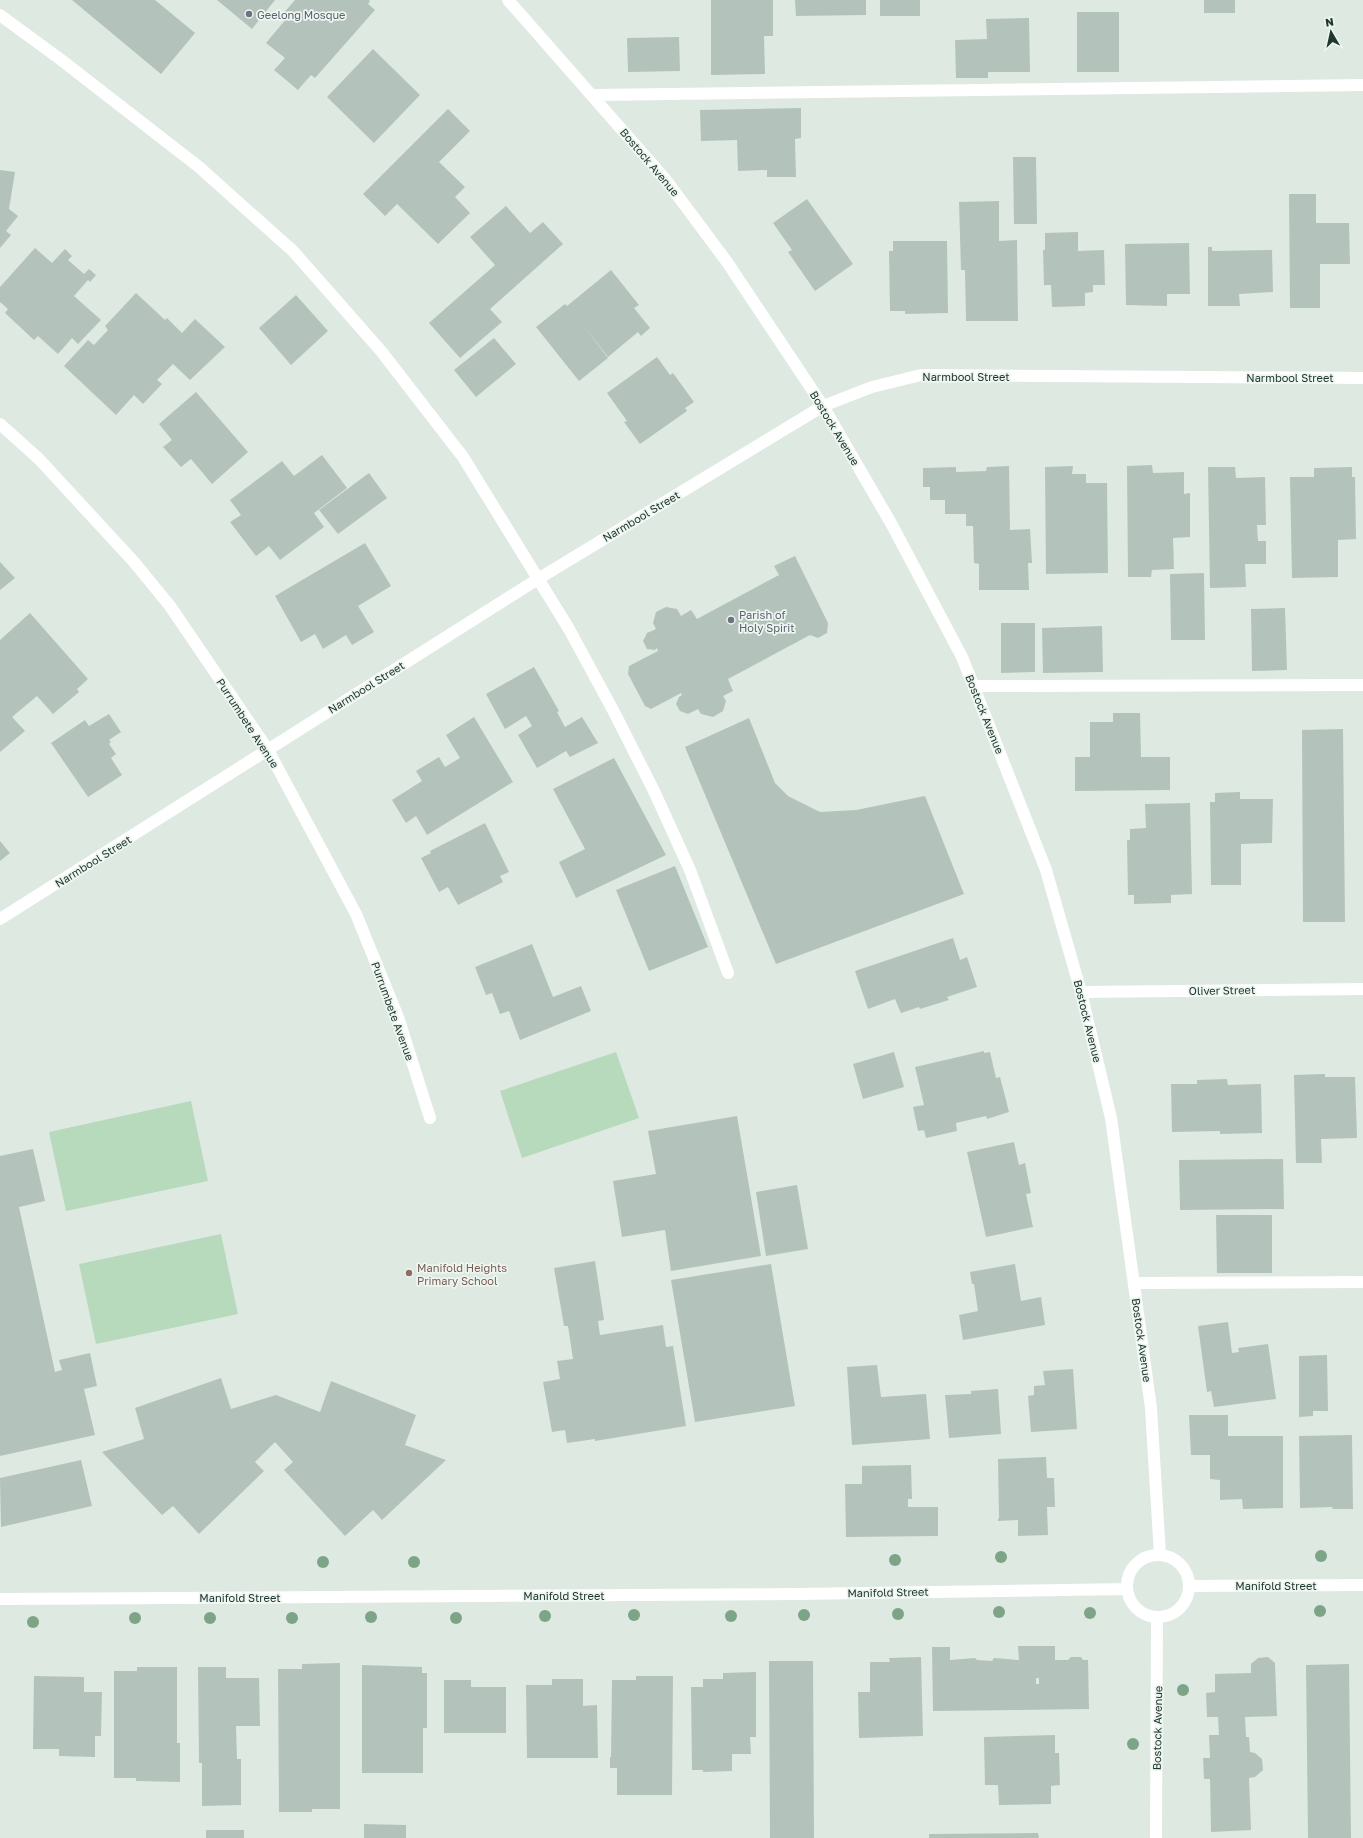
<svg xmlns="http://www.w3.org/2000/svg" width="1363" height="1838" viewBox="0 0 1363 1838" font-family="'Golos Text',sans-serif">
  <style>
    .green { fill: #b7d9bc }
    .building { fill: #b3c3bb; fill-rule: evenodd }
    .lines { fill: none; stroke-linecap: round; stroke-linejoin: round }
    .minor { stroke: #fff; stroke-width: 12 }
    .tree { fill: #7da487 }
    .worship-dot { fill: #6b7280; stroke: #eef6f1; stroke-width: 1.5 }
    .education-dot { fill: #8d6e63; stroke: #eef6f1; stroke-width: 1.5 }
    .labels { text-anchor: middle; dominant-baseline: central; stroke-width: 3.5; stroke-linejoin: round; paint-order: stroke }
    .worship-label { font-size: 11px; fill: #5b616d; stroke: #eef6f1; text-anchor: start }
    .street-label { font-size: 11px; fill: #20372e; stroke: #eef6f1 }
    .education-label { font-size: 11px; fill: #785e54; stroke: #eef6f1; text-anchor: start }
  </style>
  <rect width="100%" height="100%" fill="#dee9e2"/>
  <path class="green" d="M 616,1052 L 639,1118 L 522,1158 L 500,1091 Z
    M 191,1101 L 208,1181 L 66,1211 L 49,1132 Z
    M 221,1234 L 238,1314 L 96,1344 L 79,1264 Z"/>
  <path class="building" d="M 72,0 L 155,0 L 195,33 L 161,74 Z
    M 217,0 L 275,0 L 252,29 Z
    M 295,0 L 369,0 L 370,1 L 368,4 L 375,10 L 315,78 L 311,75 L 298,90 L 274,70 L 285,58 L 266,43 L 286,19 L 282,15 Z
    M 711,0 L 773,0 L 773,36 L 764,36 L 765,74 L 711,75 Z
    M 795,0 L 866,0 L 866,15 L 796,16 Z
    M 880,0 L 920,0 L 920,16 L 880,16 Z
    M 1204,0 L 1235,0 L 1235,13 L 1204,13 Z
    M 1077,12 L 1119,12 L 1119,72 L 1077,72 Z
    M 1029,18 L 1030,72 L 988,72 L 988,78 L 956,78 L 955,40 L 987,39 L 986,19 Z
    M 679,37 L 680,71 L 628,72 L 627,38 Z
    M 373,49 L 420,95 L 374,143 L 327,97 Z
    M 801,108 L 801,138 L 795,139 L 796,177 L 767,177 L 767,170 L 738,171 L 737,140 L 701,141 L 700,110 Z
    M 448,109 L 470,131 L 439,162 L 465,187 L 455,197 L 470,213 L 438,244 L 397,204 L 385,216 L 363,194 Z
    M 1013,157 L 1036,157 L 1037,224 L 1014,224 Z
    M 0,170 L 15,172 L 9,209 L 18,216 L 6,231 L 11,235 L 0,248 Z
    M 1289,194 L 1316,194 L 1316,223 L 1349,223 L 1350,264 L 1320,264 L 1320,308 L 1290,308 Z
    M 807,199 L 853,264 L 815,291 L 788,252 L 792,250 L 773,223 Z
    M 999,201 L 999,241 L 1017,240 L 1018,321 L 966,321 L 965,270 L 961,270 L 959,202 Z
    M 506,206 L 530,233 L 543,222 L 563,244 L 490,309 L 502,322 L 460,358 L 429,323 L 495,265 L 470,237 Z
    M 1078,232 L 1078,251 L 1104,250 L 1105,285 L 1093,285 L 1093,292 L 1085,293 L 1085,306 L 1052,307 L 1051,285 L 1044,285 L 1043,250 L 1045,250 L 1045,233 Z
    M 893,241 L 947,241 L 948,313 L 905,314 L 905,311 L 890,311 L 889,251 L 893,251 Z
    M 1189,243 L 1190,294 L 1167,294 L 1167,306 L 1126,305 L 1125,244 Z
    M 1208,247 L 1212,247 L 1212,251 L 1272,250 L 1273,292 L 1239,294 L 1240,306 L 1208,306 Z
    M 35,248 L 52,263 L 65,249 L 72,256 L 68,260 L 84,274 L 89,269 L 96,275 L 90,282 L 88,280 L 74,296 L 101,320 L 78,344 L 72,338 L 58,354 L 38,336 L 34,340 L 5,313 L 8,309 L 0,302 L 0,287 Z
    M 611,270 L 639,305 L 634,308 L 650,328 L 641,336 L 638,332 L 608,357 L 580,321 L 608,358 L 579,381 L 536,327 L 565,304 L 567,306 Z
    M 136,293 L 165,320 L 167,318 L 182,333 L 195,319 L 225,347 L 190,380 L 173,364 L 157,380 L 162,384 L 143,404 L 134,395 L 116,415 L 64,366 L 88,340 L 94,345 L 108,330 L 105,326 Z
    M 296,295 L 328,331 L 291,365 L 259,328 Z
    M 494,338 L 516,364 L 476,397 L 454,370 Z
    M 657,357 L 670,375 L 673,373 L 694,402 L 685,408 L 687,411 L 640,444 L 624,422 L 627,421 L 607,393 Z
    M 196,392 L 248,452 L 212,484 L 191,459 L 181,467 L 163,447 L 172,440 L 159,424 Z
    M 322,455 L 347,488 L 314,513 L 324,527 L 280,560 L 269,546 L 256,556 L 230,522 L 241,515 L 230,500 L 282,461 L 294,476 Z
    M 1152,465 L 1153,473 L 1184,472 L 1184,494 L 1190,493 L 1190,537 L 1173,538 L 1174,569 L 1152,570 L 1151,577 L 1128,577 L 1127,466 Z
    M 1009,466 L 1010,530 L 1030,529 L 1032,563 L 1028,563 L 1029,590 L 979,590 L 979,564 L 974,563 L 973,526 L 966,526 L 966,514 L 945,514 L 945,500 L 930,500 L 930,487 L 923,487 L 923,468 L 956,467 L 956,472 L 986,471 L 987,467 Z
    M 1073,466 L 1072,474 L 1086,474 L 1086,483 L 1107,483 L 1108,573 L 1046,574 L 1045,467 Z
    M 1208,467 L 1235,467 L 1236,478 L 1265,477 L 1266,525 L 1257,525 L 1258,541 L 1266,541 L 1266,564 L 1245,564 L 1246,587 L 1210,588 Z
    M 1352,467 L 1352,477 L 1355,477 L 1356,539 L 1338,540 L 1338,577 L 1292,578 L 1290,477 L 1314,477 L 1314,468 Z
    M 369,473 L 387,498 L 338,534 L 319,510 Z
    M 365,543 L 391,586 L 358,606 L 374,632 L 352,645 L 346,635 L 323,649 L 315,634 L 301,642 L 275,596 Z
    M 795,556 L 828,623 L 827,633 L 818,638 L 810,635 L 728,679 L 733,691 L 723,696 L 726,701 L 723,711 L 713,717 L 701,714 L 698,709 L 688,714 L 680,711 L 676,704 L 679,697 L 682,695 L 681,693 L 651,709 L 645,706 L 628,674 L 629,666 L 658,651 L 657,648 L 655,650 L 647,649 L 643,641 L 647,633 L 656,629 L 653,623 L 656,612 L 666,607 L 677,609 L 681,616 L 691,610 L 697,619 L 779,575 L 774,566 Z
    M 0,562 L 15,578 L 0,590 Z
    M 1204,573 L 1205,640 L 1171,640 L 1170,574 Z
    M 1285,608 L 1287,670 L 1252,671 L 1251,609 Z
    M 30,613 L 88,679 L 77,689 L 79,692 L 53,714 L 37,696 L 12,717 L 25,731 L 0,752 L 0,640 Z
    M 1001,623 L 1035,623 L 1035,672 L 1001,673 Z
    M 1102,626 L 1103,672 L 1043,673 L 1042,628 Z
    M 534,667 L 559,711 L 557,712 L 565,727 L 582,717 L 598,743 L 570,757 L 566,751 L 537,768 L 518,735 L 532,726 L 526,716 L 505,729 L 486,694 Z
    M 1113,713 L 1140,713 L 1141,757 L 1170,757 L 1170,790 L 1075,791 L 1075,757 L 1090,757 L 1090,722 L 1113,722 Z
    M 109,714 L 121,732 L 109,740 L 111,742 L 109,744 L 116,754 L 111,758 L 122,775 L 88,797 L 51,743 L 85,720 L 89,726 Z
    M 474,717 L 513,782 L 427,835 L 416,816 L 406,823 L 392,800 L 422,781 L 416,771 L 439,757 L 445,767 L 460,758 L 446,735 Z
    M 749,718 L 775,783 L 788,796 L 820,812 L 856,810 L 925,796 L 964,894 L 776,964 L 685,747 Z
    M 1343,729 L 1345,922 L 1303,922 L 1302,730 Z
    M 614,758 L 666,855 L 576,898 L 559,862 L 585,849 L 553,789 Z
    M 1240,792 L 1240,799 L 1273,799 L 1272,843 L 1241,844 L 1241,885 L 1211,885 L 1210,802 L 1215,802 L 1215,793 Z
    M 1190,803 L 1192,894 L 1171,895 L 1171,903 L 1134,904 L 1134,895 L 1128,895 L 1127,840 L 1130,840 L 1130,829 L 1146,828 L 1145,804 Z
    M 485,823 L 509,872 L 500,876 L 503,882 L 458,905 L 448,887 L 439,892 L 421,858 L 431,853 L 430,851 Z
    M 0,841 L 10,853 L 0,861 Z
    M 675,866 L 708,947 L 649,971 L 616,890 Z
    M 953,938 L 960,960 L 967,957 L 977,987 L 947,997 L 949,1000 L 920,1009 L 919,1007 L 901,1013 L 895,999 L 868,1009 L 855,971 Z
    M 532,944 L 553,997 L 581,986 L 591,1011 L 520,1040 L 509,1011 L 500,1014 L 492,993 L 486,995 L 475,967 Z
    M 984,1051 L 984,1053 L 990,1052 L 996,1078 L 1000,1077 L 1009,1112 L 987,1119 L 986,1116 L 956,1123 L 957,1131 L 926,1138 L 924,1130 L 918,1131 L 913,1107 L 924,1105 L 915,1067 Z
    M 894,1052 L 904,1087 L 863,1099 L 853,1064 Z
    M 1325,1074 L 1325,1077 L 1355,1077 L 1357,1138 L 1321,1139 L 1322,1163 L 1296,1163 L 1294,1075 Z
    M 1227,1079 L 1228,1085 L 1261,1084 L 1262,1133 L 1220,1134 L 1220,1131 L 1172,1132 L 1171,1084 L 1197,1084 L 1197,1080 Z
    M 737,1116 L 761,1256 L 671,1271 L 665,1230 L 622,1237 L 613,1181 L 656,1174 L 648,1131 Z
    M 1014,1142 L 1019,1165 L 1025,1163 L 1031,1193 L 1026,1194 L 1033,1227 L 986,1237 L 967,1152 Z
    M 33,1149 L 45,1201 L 19,1207 L 55,1372 L 62,1370 L 59,1360 L 90,1353 L 97,1386 L 84,1389 L 95,1435 L 0,1456 L 0,1156 Z
    M 1283,1159 L 1284,1209 L 1180,1210 L 1179,1160 Z
    M 797,1185 L 808,1249 L 766,1256 L 756,1192 Z
    M 1216,1215 L 1272,1215 L 1272,1273 L 1217,1273 Z
    M 595,1261 L 604,1320 L 598,1321 L 600,1335 L 663,1325 L 666,1347 L 673,1346 L 686,1426 L 595,1441 L 595,1439 L 567,1443 L 565,1430 L 552,1432 L 543,1382 L 560,1379 L 557,1361 L 573,1359 L 568,1326 L 564,1326 L 554,1268 Z
    M 771,1264 L 795,1406 L 695,1422 L 671,1280 Z
    M 1015,1264 L 1021,1301 L 1041,1297 L 1045,1325 L 963,1340 L 959,1315 L 978,1311 L 974,1284 L 972,1284 L 970,1272 Z
    M 1228,1322 L 1232,1353 L 1239,1352 L 1238,1348 L 1268,1344 L 1276,1399 L 1214,1407 L 1211,1391 L 1207,1392 L 1198,1326 Z
    M 1327,1355 L 1328,1411 L 1313,1411 L 1313,1416 L 1299,1417 L 1299,1356 Z
    M 877,1365 L 881,1397 L 926,1394 L 930,1439 L 852,1445 L 847,1367 Z
    M 1073,1369 L 1077,1429 L 1031,1432 L 1028,1396 L 1034,1395 L 1034,1386 L 1045,1385 L 1043,1371 Z
    M 221,1378 L 231,1409 L 276,1395 L 320,1412 L 331,1381 L 416,1415 L 405,1445 L 446,1460 L 382,1520 L 373,1510 L 345,1536 L 284,1470 L 293,1462 L 275,1442 L 255,1462 L 264,1471 L 199,1534 L 173,1506 L 162,1515 L 102,1452 L 144,1439 L 135,1408 Z
    M 998,1389 L 1001,1434 L 949,1438 L 945,1395 L 971,1394 L 971,1391 Z
    M 1189,1415 L 1228,1415 L 1228,1436 L 1283,1436 L 1283,1508 L 1243,1509 L 1242,1499 L 1220,1500 L 1220,1480 L 1210,1479 L 1210,1455 L 1191,1455 Z
    M 1352,1435 L 1353,1509 L 1332,1509 L 1333,1507 L 1300,1508 L 1299,1436 Z
    M 1046,1457 L 1047,1478 L 1054,1478 L 1055,1507 L 1047,1507 L 1048,1535 L 1018,1536 L 1018,1520 L 998,1521 L 998,1518 L 999,1519 L 998,1459 Z
    M 81,1460 L 92,1506 L 1,1527 L 0,1478 Z
    M 911,1465 L 912,1499 L 908,1499 L 908,1507 L 938,1507 L 938,1536 L 846,1537 L 845,1484 L 862,1484 L 862,1466 Z
    M 1018,1646 L 1055,1646 L 1055,1660 L 1068,1660 L 1071,1657 L 1081,1657 L 1083,1660 L 1088,1660 L 1089,1709 L 933,1711 L 932,1647 L 950,1647 L 950,1660 L 975,1658 L 977,1660 L 992,1661 L 994,1658 L 1019,1660 ZM 1036,1678 L 1039,1678 L 1039,1684 L 1036,1684 Z
    M 921,1657 L 923,1736 L 859,1738 L 858,1692 L 870,1692 L 870,1662 L 890,1662 L 889,1658 Z
    M 1268,1657 L 1275,1663 L 1277,1716 L 1245,1717 L 1246,1737 L 1249,1737 L 1250,1752 L 1255,1753 L 1262,1759 L 1263,1770 L 1255,1777 L 1249,1778 L 1251,1830 L 1211,1832 L 1210,1779 L 1204,1779 L 1203,1758 L 1210,1758 L 1209,1735 L 1219,1735 L 1218,1717 L 1207,1717 L 1206,1693 L 1215,1692 L 1215,1674 L 1251,1673 L 1251,1664 L 1258,1658 Z
    M 769,1661 L 813,1661 L 814,1838 L 770,1838 Z
    M 340,1663 L 340,1809 L 312,1809 L 312,1812 L 279,1812 L 278,1669 L 302,1669 L 302,1664 Z
    M 1349,1664 L 1351,1838 L 1308,1838 L 1306,1665 Z
    M 362,1665 L 422,1667 L 422,1673 L 427,1673 L 427,1728 L 423,1728 L 423,1773 L 362,1773 Z
    M 137,1667 L 177,1667 L 177,1743 L 180,1743 L 180,1782 L 136,1781 L 136,1778 L 114,1778 L 114,1671 L 137,1671 Z
    M 198,1667 L 226,1667 L 226,1678 L 259,1678 L 260,1726 L 236,1726 L 237,1759 L 241,1759 L 241,1805 L 202,1806 L 202,1763 L 199,1763 Z
    M 756,1672 L 756,1737 L 750,1737 L 751,1754 L 732,1754 L 732,1771 L 703,1772 L 703,1770 L 692,1770 L 691,1687 L 703,1687 L 703,1679 L 723,1679 L 723,1673 Z
    M 34,1676 L 84,1677 L 84,1692 L 102,1692 L 101,1736 L 95,1736 L 95,1757 L 59,1756 L 59,1749 L 33,1749 Z
    M 636,1676 L 673,1676 L 672,1795 L 617,1795 L 617,1768 L 610,1768 L 610,1757 L 611,1757 L 612,1680 L 636,1680 Z
    M 552,1679 L 583,1679 L 583,1706 L 597,1705 L 598,1758 L 527,1758 L 526,1685 L 552,1685 Z
    M 444,1680 L 471,1680 L 471,1687 L 506,1687 L 506,1733 L 444,1733 Z
    M 1055,1735 L 1055,1753 L 1059,1753 L 1060,1785 L 1051,1786 L 1051,1804 L 999,1805 L 998,1785 L 985,1785 L 984,1737 Z
    M 364,1824 L 406,1825 L 406,1838 L 364,1838 Z
    M 206,1830 L 244,1830 L 244,1838 L 206,1838 Z
    M 1038,1833 L 1039,1838 L 929,1838 L 929,1834 Z"/>
  <g class="lines">
    <path class="minor" d="M 508,0 L 666,180 L 727,262 L 823,406 L 892,525 L 962,657 L 1046,870 L 1081,992 L 1111,1118 L 1151,1408 L 1160,1555
      M 0,15 L 60,59 L 199,167 L 293,251 L 381,351 L 463,457 L 569,629 L 614,712 L 654,791 L 690,870 L 728,973
      M 594,95 L 1363,85
      M 0,424 L 39,459 L 134,562 L 170,606 L 268,750 L 356,914 L 398,1017 L 430,1118
      M 974,686 L 1363,685
      M 0,919 L 538,579 L 823,406 L 872,387 L 921,375 L 1363,378
      M 1081,992 L 1363,989
      M 1135,1283 L 1363,1282
      M1127 1586a31 31 0 1 1 62 0a31 31 0 1 1-62 0Z
      M 1190,1586 L 1363,1585
      M 0,1599 L 798,1594 L 1127,1589
      M 1156,1838 L 1157,1618"/>
  </g>
  <g class="tree">
    <circle cx="1321" cy="1556" r="6"/>
    <circle cx="1001" cy="1557" r="6"/>
    <circle cx="895" cy="1560" r="6"/>
    <circle cx="323" cy="1562" r="6"/>
    <circle cx="414" cy="1562" r="6"/>
    <circle cx="1320" cy="1611" r="6"/>
    <circle cx="999" cy="1612" r="6"/>
    <circle cx="1090" cy="1613" r="6"/>
    <circle cx="898" cy="1614" r="6"/>
    <circle cx="634" cy="1615" r="6"/>
    <circle cx="804" cy="1615" r="6"/>
    <circle cx="545" cy="1616" r="6"/>
    <circle cx="731" cy="1616" r="6"/>
    <circle cx="371" cy="1617" r="6"/>
    <circle cx="135" cy="1618" r="6"/>
    <circle cx="210" cy="1618" r="6"/>
    <circle cx="292" cy="1618" r="6"/>
    <circle cx="456" cy="1618" r="6"/>
    <circle cx="33" cy="1622" r="6"/>
    <circle cx="1183" cy="1690" r="6"/>
    <circle cx="1133" cy="1744" r="6"/>
  </g>
  <g class="worship-dot">
    <circle cx="249" cy="14" r="4"/>
    <circle cx="731" cy="620" r="4"/>
  </g>
  <circle class="education-dot" cx="409" cy="1273" r="4"/>
  <g class="labels">
    <g class="worship-label">
      <text x="257" y="14">Geelong Mosque</text>
      <text x="739" y="614">Parish of<tspan x="739" dy="13">Holy Spirit</tspan></text>
    </g>
    <g class="street-label">
      <text transform="translate(650 162) rotate(50)">Bostock Avenue</text>
      <text x="966" y="376">Narmbool Street</text>
      <text x="1290" y="377">Narmbool Street</text>
      <text transform="translate(835 428) rotate(59)">Bostock Avenue</text>
      <text transform="translate(641 516) rotate(-31)">Narmbool Street</text>
      <text transform="translate(366 687) rotate(-32)">Narmbool Street</text>
      <text transform="translate(985 714) rotate(68)">Bostock Avenue</text>
      <text transform="translate(248 723) rotate(57)">Purrumbete Avenue</text>
      <text transform="translate(93 861) rotate(-32)">Narmbool Street</text>
      <text transform="translate(1222 990) rotate(-1)">Oliver Street</text>
      <text transform="translate(393 1011) rotate(70)">Purrumbete Avenue</text>
      <text transform="translate(1088 1021) rotate(76)">Bostock Avenue</text>
      <text transform="translate(1142 1340) rotate(82)">Bostock Avenue</text>
      <text x="1276" y="1585">Manifold Street</text>
      <text transform="translate(888 1592) rotate(-1)">Manifold Street</text>
      <text x="564" y="1595">Manifold Street</text>
      <text x="240" y="1597">Manifold Street</text>
      <text transform="translate(1157 1728) rotate(-89)">Bostock Avenue</text>
    </g>
    <g class="education-label">
      <text x="417" y="1267">Manifold Heights<tspan x="417" dy="13">Primary School</tspan></text>
    </g>
  </g>
  <g transform="translate(1331 32) rotate(351)" stroke="#eef6f1" stroke-width="3" paint-order="stroke">
  <path d="M0-3L7 15L0 10L-7 15Z" fill="#20372e"/>
  <text y="-6" font-size="11" font-weight="bold" text-anchor="middle" fill="#20372e">N</text>
  </g>
</svg>
